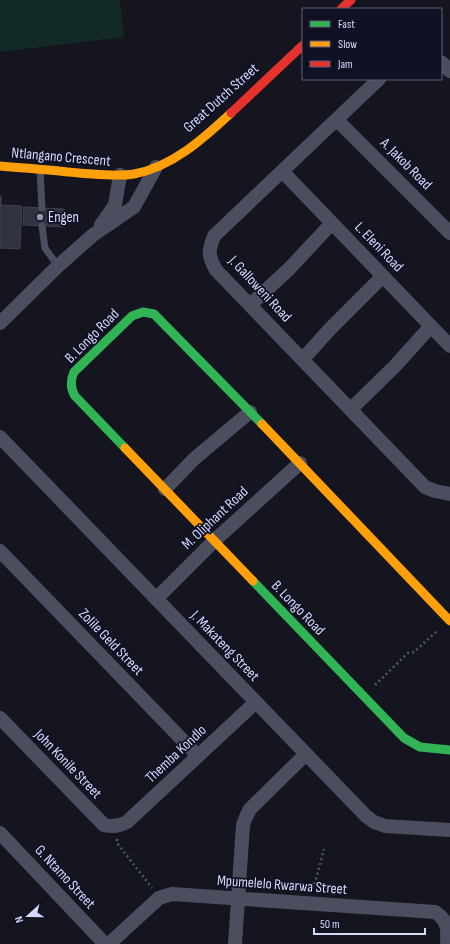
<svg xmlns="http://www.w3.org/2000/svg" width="450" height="944" viewBox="0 0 450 944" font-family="'Sofia Sans Condensed',sans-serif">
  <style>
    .green { fill: #132925 }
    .building { fill: #323341; stroke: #3f4052 }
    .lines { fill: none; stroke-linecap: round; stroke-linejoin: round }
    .path { stroke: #495a60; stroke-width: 2.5; stroke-dasharray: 2 3; stroke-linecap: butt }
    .lane { stroke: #4a4e5f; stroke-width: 7 }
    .street { stroke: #4a4e5f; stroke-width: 14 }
    .fast { stroke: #30b455; stroke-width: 9 }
    .slow { stroke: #ff9f0a; stroke-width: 9 }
    .jam { stroke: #e5322d; stroke-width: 9 }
    .poi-dot { fill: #9194af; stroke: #101123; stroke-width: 1.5 }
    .labels { text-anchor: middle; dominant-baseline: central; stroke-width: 3.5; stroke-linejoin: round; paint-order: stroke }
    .street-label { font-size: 15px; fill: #d4d9fc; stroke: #101123 }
    .poi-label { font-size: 15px; fill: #d4d9fc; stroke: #101123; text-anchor: start }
  </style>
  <rect width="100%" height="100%" fill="#14151f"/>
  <path class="green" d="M 0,0 L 120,0 L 124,37 L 0,52 Z"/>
  <path class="building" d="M 0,196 L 1,196 L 1,205 L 22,206 L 20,249 L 0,248 Z
    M 24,207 L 64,209 L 64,227 L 23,225 Z"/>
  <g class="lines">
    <path class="path" d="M 375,685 L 408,653 L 414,652 L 437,631
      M 117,839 L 117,843 L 152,888
      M 313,889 L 321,861 L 324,849"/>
    <path class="lane" d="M 40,170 L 42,208
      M 42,226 L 45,248 L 58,266"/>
    <path class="street" d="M 441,62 L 450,71
      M 379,79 L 214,236 C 208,251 208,256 216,270 L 425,487 L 435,491 L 450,494
      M 337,120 L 450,233
      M 283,172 L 450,346
      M 101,225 L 115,205 L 120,175
      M 250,305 L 289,269 L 332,223
      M 0,323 L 58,266 L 93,235 L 134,207 L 156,167
      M 303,359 L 330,329 L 383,276
      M 351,409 L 395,366 L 431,326
      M 0,437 L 366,816 L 374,822 L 385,826 L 450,830
      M 165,489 L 194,459 L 250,412
      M 0,551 L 198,756
      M 156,599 L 214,541 L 300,463
      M 0,718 L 104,825 C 112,827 120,826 127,822 L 256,702
      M 0,833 L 105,944
      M 109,944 L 159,898 L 172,894 L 435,912 C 448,920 448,930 447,944
      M 235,944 L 243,825 L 246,817 L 250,809 L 306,754"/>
    <path class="fast" d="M 125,448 L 75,396 C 70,388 70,381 74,372 L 132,316 L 143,312 L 154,314 L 262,424
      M 253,581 L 404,738 L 420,747 L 450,750"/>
    <path class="slow" d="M 0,166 C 26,168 53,170 79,173 C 97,174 116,177 134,174 C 172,167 203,139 231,113
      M 262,424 L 450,621
      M 125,448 L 253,581"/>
    <path class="jam" d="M 341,9 L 351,0
      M 231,113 L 303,45"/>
  </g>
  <circle class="poi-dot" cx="40" cy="217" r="4"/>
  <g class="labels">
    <g class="street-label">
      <text transform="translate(221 98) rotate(-42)">Great Dutch Street</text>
      <text transform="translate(61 157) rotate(5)">Ntlangano Crescent</text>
      <text transform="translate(406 164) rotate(45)">A. Jakob Road</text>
      <text transform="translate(379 247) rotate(46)">L. Eleni Road</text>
      <text transform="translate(260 289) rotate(47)">J. Galloweni Road</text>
      <text transform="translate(92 336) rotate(-45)">B. Longo Road</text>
      <text transform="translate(215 518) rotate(-43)">M. Oliphant Road</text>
      <text transform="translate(298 608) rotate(46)">B. Longo Road</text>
      <text transform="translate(111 642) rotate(46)">Zolile Geld Street</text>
      <text transform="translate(225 646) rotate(46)">J. Makateng Street</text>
      <text transform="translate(176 754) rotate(-43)">Themba Kondlo</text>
      <text transform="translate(68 764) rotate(46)">John Konile Street</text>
      <text transform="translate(65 877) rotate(47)">G. Ntamo Street</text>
      <text transform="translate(282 885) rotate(4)">Mpumelelo Rwarwa Street</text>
    </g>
    <g class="poi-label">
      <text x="48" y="217">Engen</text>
    </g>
  </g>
  <rect x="302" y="8" width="140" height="72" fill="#101123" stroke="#5e617a"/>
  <rect x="310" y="21" width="20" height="6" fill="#30b455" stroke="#5e617a"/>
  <text x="338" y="28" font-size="12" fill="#d4d9fc">Fast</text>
  <rect x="310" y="41" width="20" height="6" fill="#ff9f0a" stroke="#5e617a"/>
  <text x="338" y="48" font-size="12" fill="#d4d9fc">Slow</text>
  <rect x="310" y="61" width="20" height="6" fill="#e5322d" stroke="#5e617a"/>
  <text x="338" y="68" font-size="12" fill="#d4d9fc">Jam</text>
  <g transform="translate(28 916) rotate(249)" stroke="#101123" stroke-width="3" paint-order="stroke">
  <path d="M0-3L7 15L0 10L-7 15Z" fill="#d4d9fc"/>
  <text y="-6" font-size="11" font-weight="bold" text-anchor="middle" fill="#d4d9fc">N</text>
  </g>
  <path d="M314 928v6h111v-6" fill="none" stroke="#d4d9fc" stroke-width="2"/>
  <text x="320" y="928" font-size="12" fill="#d4d9fc" stroke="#101123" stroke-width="3" paint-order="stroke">50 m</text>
</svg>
